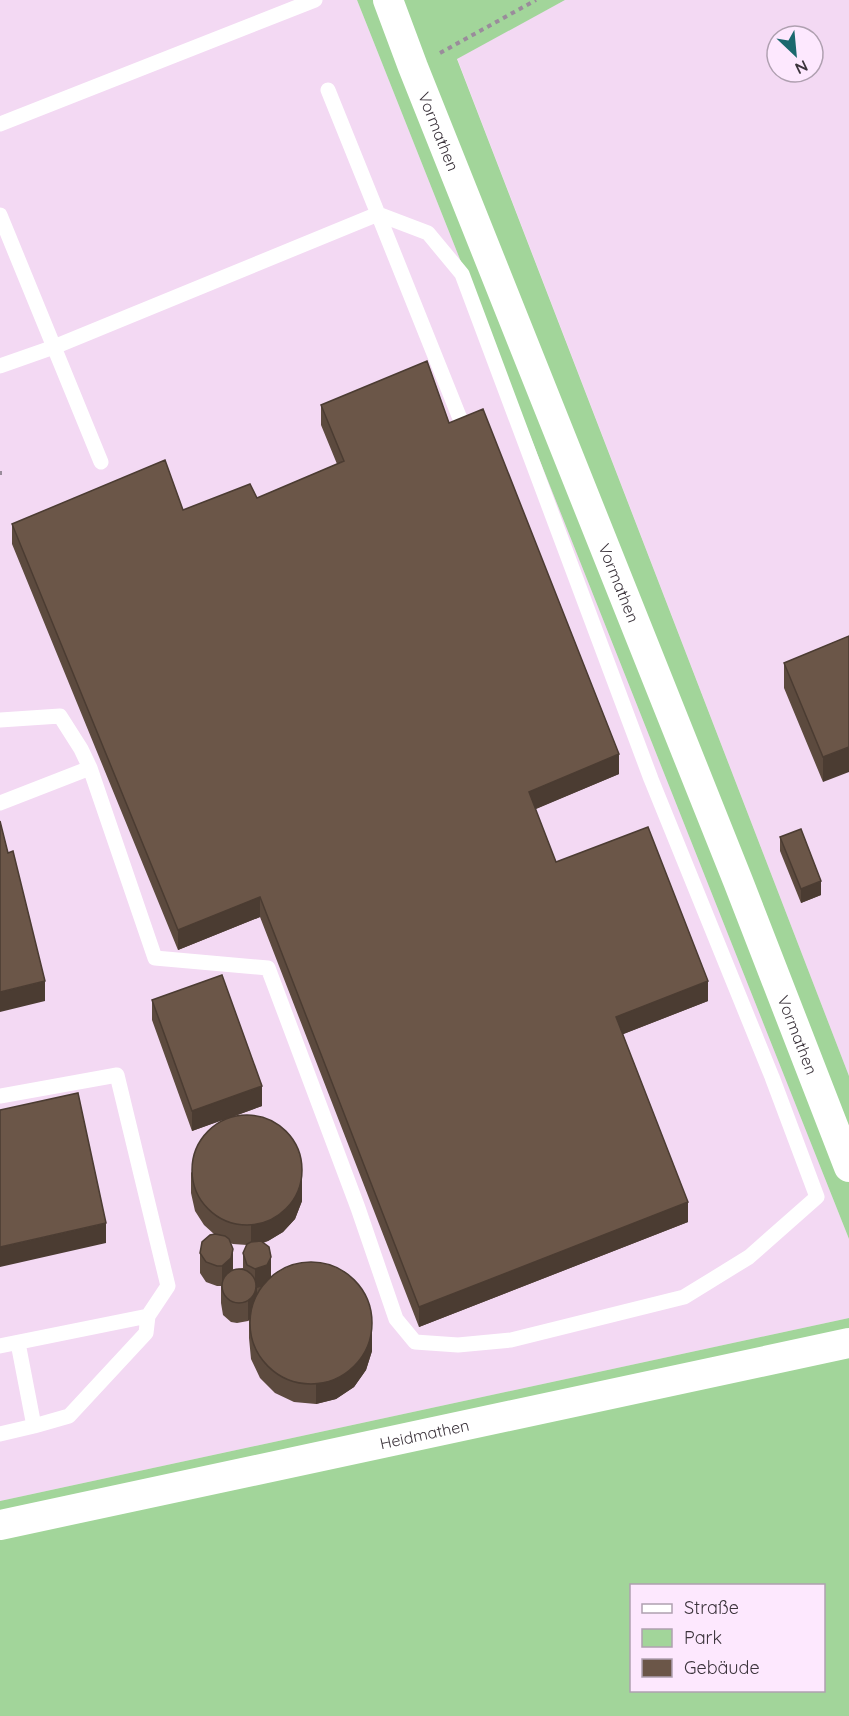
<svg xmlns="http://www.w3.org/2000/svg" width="849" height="1716" viewBox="0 0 849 1716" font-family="Quicksand,sans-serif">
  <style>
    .built { fill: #f3d9f3; fill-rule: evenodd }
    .green { fill: #a2d59a; fill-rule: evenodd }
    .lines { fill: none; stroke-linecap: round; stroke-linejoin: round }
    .path { stroke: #9a8c9b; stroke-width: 4; stroke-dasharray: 4.5 4.5; stroke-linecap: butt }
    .lane { stroke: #fff; stroke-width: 15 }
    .street { stroke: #fff; stroke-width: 30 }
    .wall { fill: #5c4a3e; fill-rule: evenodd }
    .shaded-wall { fill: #4b3c32 }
    .building { fill: #6b5648; stroke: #4b3c32; stroke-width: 1.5 }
    .labels { text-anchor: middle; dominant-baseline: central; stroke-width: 6; stroke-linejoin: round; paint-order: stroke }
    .street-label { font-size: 16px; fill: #3b333b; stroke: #fde8fe }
  </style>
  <rect width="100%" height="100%" fill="#fde8fe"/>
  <path class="built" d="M 0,0 L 357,0 L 849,1239 L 849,1318 L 0,1501 Z
    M 565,0 L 849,0 L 849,1076 L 457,58 ZM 777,36 L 813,36 L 813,72 L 777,72 Z"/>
  <path class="green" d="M 357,0 L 565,0 L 457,59 L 849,1076 L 849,1239 Z
    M 849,1318 L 849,1716 L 0,1716 L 0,1501 ZM 632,1586 L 824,1586 L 824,1690 L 632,1690 Z"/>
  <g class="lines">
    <path class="path" d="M 440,53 L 536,0
      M 0,471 L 0,475"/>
    <path class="lane" d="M 0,124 L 315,0
      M 0,215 L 101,462
      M 0,366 L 54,347 L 378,214 L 467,436
      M 0,720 L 60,716 L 81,749 L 90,768
      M 0,803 L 90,768 L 155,958 L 268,968 L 358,1208 L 396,1319 L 415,1342 L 458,1345 L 511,1340 L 684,1297 L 749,1257 L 817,1197 L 772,1077 L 651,779 L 462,274 L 428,233 L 378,214 L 328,90
      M 0,1096 L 117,1075 L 168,1286 L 148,1316 L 0,1346
      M 18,1343 L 34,1426 L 69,1416 L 146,1333 L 148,1316
      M 0,1434 L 34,1426"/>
    <g class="street">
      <path id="s1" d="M 388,0 L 413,67 L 738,881 L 849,1167"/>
      <path id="s2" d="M 0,1525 L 849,1343"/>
    </g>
  </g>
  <path class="wall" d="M 321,405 L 449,423 L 619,774 L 535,809 L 556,862 L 708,1001 L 623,1034 L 688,1222 L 419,1327 L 260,917 L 178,950 L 12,544 L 12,524 L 183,510 L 257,498 L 337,464 L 321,425 Z
    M 849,636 L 823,782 L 784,688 L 784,663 Z
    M 780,837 L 821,895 L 801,903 L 780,851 Z
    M 152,1000 L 262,1106 L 235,1116 L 302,1182 L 302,1201 L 295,1219 L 283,1232 L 268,1241 L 263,1243 L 271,1276 L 372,1351 L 366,1370 L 354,1387 L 336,1399 L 316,1404 L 294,1402 L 275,1393 L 260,1378 L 251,1359 L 249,1338 L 249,1320 L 248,1321 L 237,1323 L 231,1322 L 223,1315 L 221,1303 L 221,1286 L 217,1286 L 206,1282 L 200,1273 L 200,1253 L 214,1234 L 204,1225 L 195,1211 L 191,1193 L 191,1173 L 222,1120 L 192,1131 L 152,1020 ZM 230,1243 L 233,1244 L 247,1245 L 243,1253 L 243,1268 L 232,1270 Z"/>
  <path class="shaded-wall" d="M 849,747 L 849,772 L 823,782 L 823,757 Z
    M 619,754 L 619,774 L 529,812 L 529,792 Z
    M 821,881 L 821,895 L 801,903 L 801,889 Z
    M 260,897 L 260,917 L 178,950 L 178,930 Z
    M 45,981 L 45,1001 L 0,1012 L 0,992 Z
    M 708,981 L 708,1001 L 616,1037 L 616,1017 Z
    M 262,1086 L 262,1106 L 192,1131 L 192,1111 Z
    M 302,1162 L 302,1201 L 295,1219 L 283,1232 L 268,1241 L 251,1245 L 251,1225 Z
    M 688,1202 L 688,1222 L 419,1327 L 419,1307 Z
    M 106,1223 L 106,1243 L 0,1267 L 0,1247 Z
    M 233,1249 L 233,1269 L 231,1278 L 222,1286 L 222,1266 Z
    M 271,1257 L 271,1277 L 267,1285 L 257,1288 L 257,1306 L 255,1313 L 248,1321 L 248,1301 L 255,1289 L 255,1269 Z
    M 372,1331 L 372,1351 L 366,1370 L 354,1387 L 336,1399 L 316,1404 L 316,1384 Z"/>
  <path class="building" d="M 427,361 L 449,423 L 483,409 L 619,754 L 529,792 L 556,862 L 648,827 L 708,981 L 616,1017 L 688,1202 L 419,1307 L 260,897 L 178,930 L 12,524 L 165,460 L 183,510 L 250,484 L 257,498 L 344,461 L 321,405 Z
    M 849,636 L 849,747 L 823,757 L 784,663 Z
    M 0,821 L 8,853 L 13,851 L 45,981 L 0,992 Z
    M 801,829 L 821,881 L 801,889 L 780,837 Z
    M 222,975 L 262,1086 L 192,1111 L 152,1000 Z
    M 78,1093 L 106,1223 L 0,1247 L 0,1110 Z
    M192 1170a55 55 0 1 1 110 0a55 55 0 1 1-110 0Z
    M 215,1234 L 225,1236 L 229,1239 L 233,1249 L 231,1258 L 222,1266 L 217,1266 L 206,1262 L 200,1253 L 202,1242 L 210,1235 Z
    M 261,1241 L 269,1247 L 271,1257 L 267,1265 L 255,1269 L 247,1265 L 243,1253 L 247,1244 L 251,1242 Z
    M250 1323a61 61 0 1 1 122 0a61 61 0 1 1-122 0Z
    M222 1286a17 17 0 1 1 34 0a17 17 0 1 1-34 0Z"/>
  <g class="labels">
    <g class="street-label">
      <text stroke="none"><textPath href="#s1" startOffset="141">Vormathen</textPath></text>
      <text stroke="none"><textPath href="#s1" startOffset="627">Vormathen</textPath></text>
      <text stroke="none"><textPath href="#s1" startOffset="1113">Vormathen</textPath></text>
      <text stroke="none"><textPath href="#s2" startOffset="434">Heidmathen</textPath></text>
    </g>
  </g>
  <rect x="630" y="1584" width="195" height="108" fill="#fde8fe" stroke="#afa0b0" stroke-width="1.5"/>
  <rect x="642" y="1604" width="30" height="9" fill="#ffffff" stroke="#afa0b0" stroke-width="1.5"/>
  <text x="684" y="1614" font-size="18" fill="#3b333b">Straße</text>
  <rect x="642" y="1629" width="30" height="18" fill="#a2d59a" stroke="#afa0b0" stroke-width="1.5"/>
  <text x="684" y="1644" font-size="18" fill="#3b333b">Park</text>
  <rect x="642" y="1659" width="30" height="18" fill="#6b5648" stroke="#afa0b0" stroke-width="1.5"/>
  <text x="684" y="1674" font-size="18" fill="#3b333b">Gebäude</text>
  <g transform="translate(795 54) rotate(154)"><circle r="28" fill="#fde8fe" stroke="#afa0b0" stroke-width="1.5"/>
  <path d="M0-4.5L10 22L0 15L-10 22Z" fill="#1b686e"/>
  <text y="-9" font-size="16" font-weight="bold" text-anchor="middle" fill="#3b333b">N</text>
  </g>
</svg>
